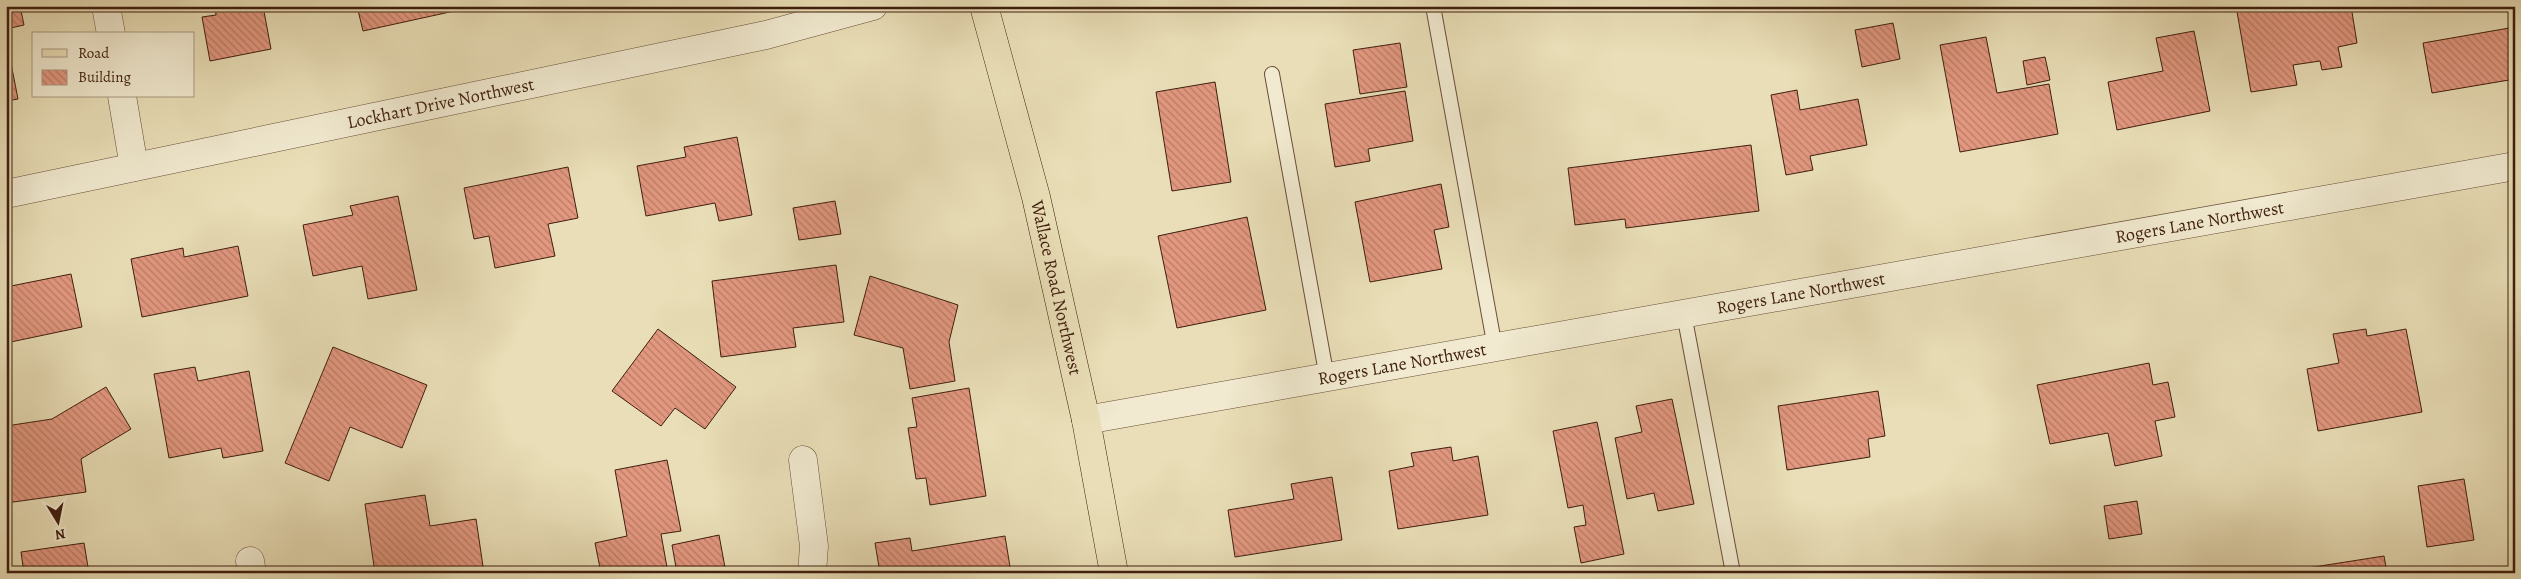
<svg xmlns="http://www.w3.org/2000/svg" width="2521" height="579" viewBox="0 0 2521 579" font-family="Alegreya,serif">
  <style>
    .building { fill: url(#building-back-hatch); stroke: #3f1e0e }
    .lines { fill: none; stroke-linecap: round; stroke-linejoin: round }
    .service-casing { stroke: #6a4e38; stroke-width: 16 }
    .minor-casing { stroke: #6a4e38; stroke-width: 29 }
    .primary-casing { stroke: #3f1e0e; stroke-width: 29 }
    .service { stroke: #f1ead0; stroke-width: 14 }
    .minor { stroke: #f1ead0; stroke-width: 28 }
    .primary { stroke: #e9deb7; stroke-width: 28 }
    .labels { text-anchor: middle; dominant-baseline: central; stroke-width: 4; stroke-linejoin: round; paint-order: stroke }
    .street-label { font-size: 18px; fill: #3f1e0e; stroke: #f1ead0 }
  </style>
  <defs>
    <pattern id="building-back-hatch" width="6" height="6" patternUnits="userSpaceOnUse" patternTransform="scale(1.25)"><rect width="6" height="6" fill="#e39880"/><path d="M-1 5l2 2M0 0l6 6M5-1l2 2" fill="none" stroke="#b97b67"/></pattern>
  </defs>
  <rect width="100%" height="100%" fill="#e9deb7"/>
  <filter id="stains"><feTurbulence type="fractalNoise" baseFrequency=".004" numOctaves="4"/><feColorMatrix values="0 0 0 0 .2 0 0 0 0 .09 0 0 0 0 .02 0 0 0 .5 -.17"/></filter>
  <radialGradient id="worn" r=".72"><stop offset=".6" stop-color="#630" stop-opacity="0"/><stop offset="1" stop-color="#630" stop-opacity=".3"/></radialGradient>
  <path class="building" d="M 6,6 L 20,6 L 24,25 L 6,29 Z
    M 215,6 L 263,6 L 271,49 L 210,61 L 202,17 L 216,15 Z
    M 357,6 L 468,6 L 468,8 L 363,31 Z
    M 2236,6 L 2351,6 L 2357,43 L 2338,47 L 2342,67 L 2322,70 L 2320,61 L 2293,65 L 2297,85 L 2251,92 Z
    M 1893,23 L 1900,59 L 1862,67 L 1855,30 Z
    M 2515,27 L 2515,79 L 2432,93 L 2423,43 Z
    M 2194,31 L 2210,111 L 2117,130 L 2108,82 L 2163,71 L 2156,38 Z
    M 1986,37 L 1997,93 L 2049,84 L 2058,134 L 1960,152 L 1940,45 Z
    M 6,38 L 18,99 L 6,101 Z
    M 1400,43 L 1407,87 L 1360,94 L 1353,50 Z
    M 2045,57 L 2050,80 L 2027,85 L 2023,61 Z
    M 1215,82 L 1231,182 L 1172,191 L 1156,92 Z
    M 1797,90 L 1800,110 L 1858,99 L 1867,145 L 1810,156 L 1813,170 L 1786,175 L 1771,95 Z
    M 1405,91 L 1413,141 L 1368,149 L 1370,161 L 1335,167 L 1325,104 Z
    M 737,137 L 752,215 L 719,221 L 715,203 L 646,216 L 637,166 L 686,157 L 684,147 Z
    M 1751,145 L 1759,211 L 1626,228 L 1625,219 L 1575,225 L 1568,168 Z
    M 568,167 L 578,218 L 548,224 L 555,256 L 495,268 L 489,236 L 474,239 L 464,188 Z
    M 1441,184 L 1449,227 L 1434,230 L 1442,269 L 1370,282 L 1355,202 Z
    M 398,196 L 417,290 L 368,299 L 362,266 L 313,276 L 303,225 L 353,215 L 350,206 Z
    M 835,201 L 841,234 L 799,240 L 793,208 Z
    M 1247,217 L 1266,310 L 1177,328 L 1158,236 Z
    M 238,246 L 248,296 L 142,317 L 131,259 L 183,248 L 184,257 Z
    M 836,265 L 844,322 L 793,328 L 796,347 L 721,357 L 712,281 Z
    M 71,274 L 82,327 L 6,343 L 6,287 Z
    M 870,276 L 958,305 L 949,342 L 955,381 L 910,389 L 903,348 L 854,335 Z
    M 658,329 L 736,387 L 705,429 L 675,408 L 661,426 L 612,391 Z
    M 2366,329 L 2367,336 L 2406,329 L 2422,412 L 2318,431 L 2307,369 L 2339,363 L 2333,334 Z
    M 333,347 L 427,385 L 402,448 L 350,427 L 329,481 L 285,463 Z
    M 2149,363 L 2153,385 L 2168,382 L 2175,417 L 2155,421 L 2162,456 L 2115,466 L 2108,433 L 2050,444 L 2037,385 Z
    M 195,367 L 198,381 L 249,371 L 263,451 L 223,458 L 221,448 L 169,458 L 154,374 Z
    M 106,387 L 131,429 L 81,459 L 86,492 L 6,503 L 6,426 L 52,419 Z
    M 969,388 L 986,496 L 930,505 L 926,478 L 916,479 L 908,428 L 917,427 L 912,398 Z
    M 1878,391 L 1885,436 L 1868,439 L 1870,457 L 1787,470 L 1778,406 Z
    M 1672,399 L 1694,504 L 1658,511 L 1654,493 L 1627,499 L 1615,438 L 1642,432 L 1636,406 Z
    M 1597,422 L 1624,554 L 1581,563 L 1574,527 L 1586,525 L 1583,505 L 1568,508 L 1553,431 Z
    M 1451,447 L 1453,461 L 1478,456 L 1488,515 L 1398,529 L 1389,471 L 1414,466 L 1411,453 Z
    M 667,460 L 681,531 L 661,534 L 668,573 L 601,573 L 595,543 L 627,536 L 615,470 Z
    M 1332,477 L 1342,540 L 1235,557 L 1228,510 L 1294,499 L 1291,484 Z
    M 2464,479 L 2474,540 L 2427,547 L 2418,486 Z
    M 425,495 L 430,526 L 476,519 L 484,573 L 375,573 L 365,504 Z
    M 2137,501 L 2142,534 L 2109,539 L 2104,506 Z
    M 719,535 L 726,573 L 677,573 L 672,545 Z
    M 1005,536 L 1011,573 L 880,573 L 875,543 L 910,538 L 912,551 Z
    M 84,543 L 89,573 L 24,573 L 21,552 Z
    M 2384,556 L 2387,573 L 2282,573 L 2282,572 Z"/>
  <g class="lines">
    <g class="service-casing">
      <path id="service" d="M 1433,6 L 1495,348
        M 1272,74 L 1327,378
        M 1684,314 L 1733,573"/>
    </g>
    <g class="minor-casing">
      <g id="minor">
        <path d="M 106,6 L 111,34"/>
        <path d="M 122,96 L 134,167"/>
        <path id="s1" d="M 6,194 L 766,35 L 873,6"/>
        <path id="s2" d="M 1086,420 L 2515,166"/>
        <path d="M 803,460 L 814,546 L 812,573"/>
        <path d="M 250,561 L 252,573"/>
      </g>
    </g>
    <g class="primary-casing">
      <g id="primary">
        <path id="s3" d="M 984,6 L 1036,197 L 1086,420 L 1114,573"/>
      </g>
    </g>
    <use href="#service" class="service"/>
    <use href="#minor" class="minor"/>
    <use href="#primary" class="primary"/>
  </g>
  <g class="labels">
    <g class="street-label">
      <text stroke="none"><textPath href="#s1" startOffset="444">Lockhart Drive Northwest</textPath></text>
      <text stroke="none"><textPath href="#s2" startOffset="1131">Rogers Lane Northwest</textPath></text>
      <text stroke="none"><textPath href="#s3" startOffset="291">Wallace Road Northwest</textPath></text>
      <text stroke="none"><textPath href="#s2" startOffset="726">Rogers Lane Northwest</textPath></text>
      <text stroke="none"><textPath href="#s2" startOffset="321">Rogers Lane Northwest</textPath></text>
    </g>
  </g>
  <rect width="2521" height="579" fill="none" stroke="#e9deb7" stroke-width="25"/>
  <rect x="8" y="8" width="2506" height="564" fill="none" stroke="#3f1e0e" stroke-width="2.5"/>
  <rect x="12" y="12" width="2496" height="554" fill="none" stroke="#3f1e0e"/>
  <rect x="32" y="32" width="162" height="65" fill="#f1ead0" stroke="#aa9882"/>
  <rect x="42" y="49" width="25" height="8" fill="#e9deb7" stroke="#aa9882"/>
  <text x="78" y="58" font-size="15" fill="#3f1e0e">Road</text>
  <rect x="42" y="70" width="25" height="15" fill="url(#building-back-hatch)" stroke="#aa9882"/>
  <text x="78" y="82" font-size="15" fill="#3f1e0e">Building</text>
  <g transform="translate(58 522) rotate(170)" stroke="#f1ead0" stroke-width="4" paint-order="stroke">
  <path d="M0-4L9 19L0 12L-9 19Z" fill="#3f1e0e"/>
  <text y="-8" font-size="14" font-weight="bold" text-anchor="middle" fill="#3f1e0e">N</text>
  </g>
  <rect width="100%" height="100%" filter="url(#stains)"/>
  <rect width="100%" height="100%" fill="url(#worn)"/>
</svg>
